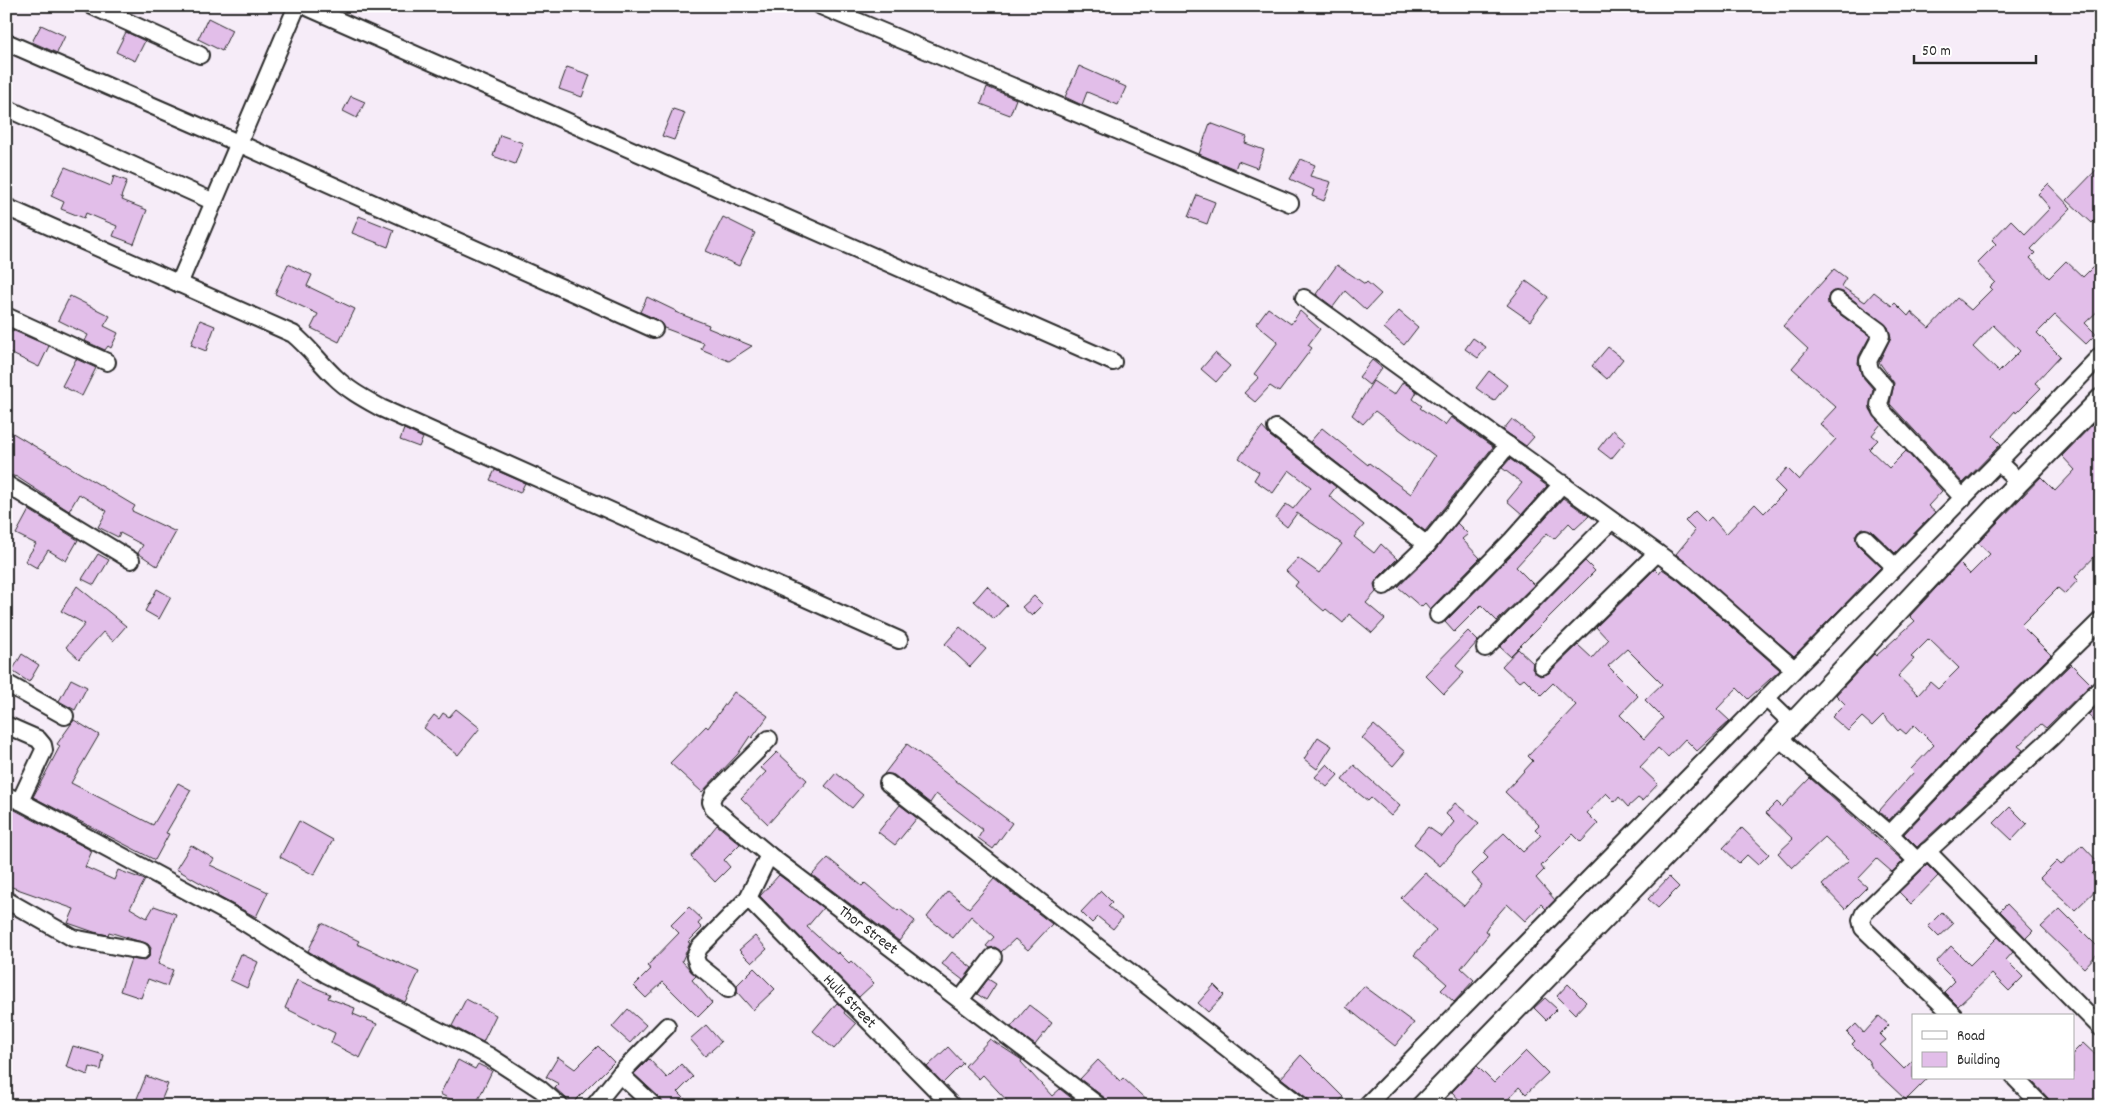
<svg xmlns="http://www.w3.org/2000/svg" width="2107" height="1112" viewBox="0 0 2107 1112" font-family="Dekko,sans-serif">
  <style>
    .building { fill: #e2bee9; stroke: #2b2b2b; fill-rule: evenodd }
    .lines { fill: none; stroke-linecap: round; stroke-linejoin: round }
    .minor-casing { stroke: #2b2b2b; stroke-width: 20 }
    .tertiary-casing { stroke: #2b2b2b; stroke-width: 24 }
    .minor { stroke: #fff; stroke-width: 16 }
    .tertiary { stroke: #fff; stroke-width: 20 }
    .labels { text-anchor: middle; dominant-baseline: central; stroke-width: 4.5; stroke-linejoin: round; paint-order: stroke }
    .street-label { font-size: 16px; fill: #2b2b2b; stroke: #fff }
  </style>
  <rect width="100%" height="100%" fill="#f6ecf8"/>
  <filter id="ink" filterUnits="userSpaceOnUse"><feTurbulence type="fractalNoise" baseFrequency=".02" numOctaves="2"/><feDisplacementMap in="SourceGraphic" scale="10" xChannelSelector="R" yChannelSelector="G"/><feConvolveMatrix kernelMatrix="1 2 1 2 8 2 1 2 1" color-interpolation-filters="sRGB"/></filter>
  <g filter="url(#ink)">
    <path class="building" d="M 208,18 L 232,30 L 222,51 L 198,39 Z
      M 41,25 L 65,36 L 57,53 L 32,42 Z
      M 126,32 L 145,41 L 135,61 L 116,52 Z
      M 1079,66 L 1126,87 L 1118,105 L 1087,92 L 1082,105 L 1065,97 Z
      M 567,67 L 590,75 L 582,97 L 559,89 Z
      M 987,87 L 1016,99 L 1010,115 L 981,104 Z
      M 351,96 L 365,102 L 357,118 L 343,111 Z
      M 673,109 L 685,113 L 674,140 L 662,136 Z
      M 1210,123 L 1247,137 L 1245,143 L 1264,150 L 1257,168 L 1238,161 L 1235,169 L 1199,154 Z
      M 500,135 L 523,143 L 515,164 L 493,156 Z
      M 1301,159 L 1315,165 L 1310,176 L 1331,182 L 1324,201 L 1312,196 L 1314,190 L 1290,179 Z
      M 2101,165 L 2101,214 L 2092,223 L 2067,200 Z
      M 65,167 L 111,186 L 114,176 L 127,181 L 121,197 L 123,198 L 122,200 L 147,210 L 134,244 L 113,236 L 117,226 L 86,213 L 84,218 L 61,209 L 64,202 L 51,196 Z
      M 2048,184 L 2071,208 L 2031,249 L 2035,253 L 2030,258 L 2049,278 L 2066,261 L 2083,277 L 2101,259 L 2101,308 L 2085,323 L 2096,334 L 2086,344 L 2055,315 L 2037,333 L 2060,356 L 2035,383 L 2041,388 L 2016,413 L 2015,411 L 1993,436 L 2001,444 L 1963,483 L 1890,404 L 1894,383 L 1879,362 L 1891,337 L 1888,327 L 1843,292 L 1833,291 L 1829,294 L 1828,304 L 1831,308 L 1870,336 L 1859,356 L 1858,363 L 1862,376 L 1873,389 L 1870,409 L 1881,424 L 1872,435 L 1878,440 L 1869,449 L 1889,468 L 1906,451 L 1942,491 L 1928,506 L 1935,512 L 1895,553 L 1872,531 L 1863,528 L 1858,531 L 1855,536 L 1858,545 L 1881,567 L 1794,656 L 1676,554 L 1695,531 L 1685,521 L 1695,511 L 1706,522 L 1711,517 L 1726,534 L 1755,504 L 1764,513 L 1785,492 L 1775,482 L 1787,468 L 1799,480 L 1836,439 L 1820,424 L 1836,407 L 1792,368 L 1808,349 L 1783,326 L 1834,269 L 1846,278 L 1841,286 L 1865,302 L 1874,292 L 1892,306 L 1895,303 L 1908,316 L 1911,312 L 1929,328 L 1957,298 L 1971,310 L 1992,289 L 1990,287 L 1995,282 L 1977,263 L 1996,244 L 1992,240 L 2011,220 L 2025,234 L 2050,208 L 2038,194 ZM 1993,325 L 2020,351 L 1999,372 L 1973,347 Z
      M 1197,195 L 1215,202 L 1207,224 L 1188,217 Z
      M 359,216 L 394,230 L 388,247 L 352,233 Z
      M 723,217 L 755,233 L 739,266 L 706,251 Z
      M 288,264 L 312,275 L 307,286 L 355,309 L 339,342 L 311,328 L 318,314 L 275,294 Z
      M 1337,265 L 1365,284 L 1367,282 L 1381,294 L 1366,310 L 1345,291 L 1333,307 L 1316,294 Z
      M 1526,281 L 1548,297 L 1530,321 L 1507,305 Z
      M 70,296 L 110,316 L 104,326 L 118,333 L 111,348 L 108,346 L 105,350 L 85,341 L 88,335 L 58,320 Z
      M 647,297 L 676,311 L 675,312 L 709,325 L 708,328 L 752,346 L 729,361 L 701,349 L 704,343 L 664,328 L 658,320 L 640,312 Z
      M 1268,308 L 1291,324 L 1300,311 L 1320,329 L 1308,345 L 1312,348 L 1279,392 L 1270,386 L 1255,402 L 1244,393 L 1259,377 L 1254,374 L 1278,342 L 1256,324 Z
      M 1399,311 L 1418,327 L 1404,345 L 1384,328 Z
      M 200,320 L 215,326 L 206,351 L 191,345 Z
      M 12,330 L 49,346 L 39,367 L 6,351 L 6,341 Z
      M 1473,338 L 1486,347 L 1478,358 L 1465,349 Z
      M 1608,347 L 1623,359 L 1607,379 L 1592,366 Z
      M 1215,353 L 1230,366 L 1216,382 L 1201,369 Z
      M 76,359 L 96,368 L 82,396 L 62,386 Z
      M 1372,360 L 1382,368 L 1369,385 L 1359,377 Z
      M 1489,371 L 1507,385 L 1494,401 L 1476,388 Z
      M 1373,381 L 1394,395 L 1403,382 L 1417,392 L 1413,399 L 1422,406 L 1420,408 L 1445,425 L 1451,417 L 1493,447 L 1425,531 L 1310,442 L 1322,428 L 1368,465 L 1369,463 L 1411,494 L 1435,456 L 1375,411 L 1363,424 L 1352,415 Z
      M 1512,419 L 1534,437 L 1526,446 L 1503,430 Z
      M 2094,423 L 2101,429 L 2101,550 L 2075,577 L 2078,580 L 2065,594 L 2058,588 L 2021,625 L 2051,655 L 1970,735 L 1889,820 L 1879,811 L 1914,772 L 1911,769 L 1934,745 L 1914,725 L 1906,734 L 1900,729 L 1898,731 L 1883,715 L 1872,726 L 1862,717 L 1848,731 L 1832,717 L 1845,704 L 1836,695 L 1874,654 L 1876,656 L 1915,621 L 1910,616 L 1959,563 L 1970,574 L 1990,554 L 1978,543 L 2041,477 L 2055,491 L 2075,470 L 2062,456 ZM 1929,639 L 1959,668 L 1938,689 L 1930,682 L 1918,695 L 1898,676 L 1914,659 L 1911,657 Z
      M 1262,427 L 1270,436 L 1336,487 L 1329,496 L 1364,525 L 1354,537 L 1374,553 L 1381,544 L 1397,559 L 1377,579 L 1374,584 L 1376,592 L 1366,603 L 1385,619 L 1372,633 L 1349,614 L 1343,623 L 1326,609 L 1324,611 L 1295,586 L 1298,582 L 1286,571 L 1298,558 L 1319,573 L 1342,544 L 1297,513 L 1287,527 L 1276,518 L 1286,504 L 1293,509 L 1311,487 L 1289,470 L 1273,493 L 1254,480 L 1259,472 L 1239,458 Z
      M 6,429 L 135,506 L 132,511 L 176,532 L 157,566 L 138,553 L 143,545 L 120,533 L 118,537 L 98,527 L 107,511 L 79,494 L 69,511 L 17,477 L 6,474 Z
      M 404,429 L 423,438 L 419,447 L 400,440 Z
      M 1613,430 L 1626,441 L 1611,459 L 1598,449 Z
      M 1510,459 L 1547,486 L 1522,514 L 1507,501 L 1522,483 L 1502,468 Z
      M 495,470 L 525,483 L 520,493 L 490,480 Z
      M 1563,498 L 1589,516 L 1575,529 L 1569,523 L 1554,539 L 1547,533 L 1516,567 L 1534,585 L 1497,621 L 1481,605 L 1454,632 L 1445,622 L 1519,547 Z
      M 29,510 L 78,540 L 66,561 L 48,550 L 37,568 L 25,561 L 36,544 L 16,534 Z
      M 1457,523 L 1468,534 L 1462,539 L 1480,558 L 1430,609 L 1425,603 L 1421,607 L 1398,587 L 1434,552 Z
      M 98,554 L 109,560 L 94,585 L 82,579 Z
      M 1585,561 L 1595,571 L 1510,656 L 1500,647 Z
      M 1655,569 L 1659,573 L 1662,569 L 1679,581 L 1780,670 L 1748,699 L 1737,688 L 1717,709 L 1730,721 L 1697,751 L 1685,739 L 1668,757 L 1658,748 L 1640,767 L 1658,784 L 1642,801 L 1638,798 L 1628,807 L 1619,797 L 1615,802 L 1606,793 L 1587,813 L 1598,824 L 1581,842 L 1573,834 L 1541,866 L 1544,870 L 1536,878 L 1555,900 L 1546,909 L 1541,904 L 1525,921 L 1507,904 L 1488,926 L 1485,931 L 1489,934 L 1461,968 L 1474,980 L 1454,1002 L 1441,990 L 1447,984 L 1414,955 L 1436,930 L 1401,898 L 1425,873 L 1464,906 L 1482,885 L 1472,874 L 1488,858 L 1483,853 L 1504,833 L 1523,852 L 1541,835 L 1535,829 L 1539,825 L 1505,792 L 1533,761 L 1528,756 L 1576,705 L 1553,683 L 1541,695 L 1524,678 L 1519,682 L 1502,666 L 1518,649 L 1533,663 L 1532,669 L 1540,676 L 1549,673 L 1578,645 L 1592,658 L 1608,640 L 1596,627 ZM 1627,649 L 1662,684 L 1645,700 L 1663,718 L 1644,739 L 1620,715 L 1638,696 L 1608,666 Z
      M 77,586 L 126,626 L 113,641 L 103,632 L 79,659 L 66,647 L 85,624 L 61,611 Z
      M 987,586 L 1007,605 L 994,619 L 974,601 Z
      M 157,589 L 171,597 L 159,619 L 145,611 Z
      M 1034,596 L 1043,605 L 1032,616 L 1022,607 Z
      M 960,627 L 986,649 L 970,667 L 945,644 Z
      M 1468,631 L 1478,641 L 1456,666 L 1464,673 L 1444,694 L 1425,675 Z
      M 22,654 L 39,665 L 29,682 L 12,671 Z
      M 2071,664 L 2091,684 L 2046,728 L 2041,724 L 2018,746 L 2023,750 L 1917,847 L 1904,834 L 1984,749 Z
      M 71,679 L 87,687 L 75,710 L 59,701 Z
      M 734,692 L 768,716 L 752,738 L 750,736 L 738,754 L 702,792 L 670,763 L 706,726 L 708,728 Z
      M 2101,702 L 2101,727 L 2088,715 Z
      M 456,709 L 480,728 L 458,755 L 424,728 L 434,715 L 439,719 L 443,713 L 449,717 Z
      M 74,720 L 99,735 L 71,783 L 153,825 L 178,783 L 191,790 L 166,833 L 169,834 L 155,860 L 33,797 L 60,746 L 57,744 Z
      M 1374,725 L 1405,752 L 1393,766 L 1362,738 Z
      M 1318,737 L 1332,746 L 1317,769 L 1304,759 Z
      M 907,744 L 1012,823 L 993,849 L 978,838 L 983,830 L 936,794 L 930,803 L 894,775 L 884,774 Z
      M 777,752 L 807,780 L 768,824 L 741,798 L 766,772 L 761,768 Z
      M 1327,764 L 1338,775 L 1327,787 L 1315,777 Z
      M 1354,765 L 1400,806 L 1391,816 L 1371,798 L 1368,801 L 1342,780 Z
      M 836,773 L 863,795 L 852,808 L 825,786 Z
      M 1810,778 L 1903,861 L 1892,872 L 1877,859 L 1858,879 L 1867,887 L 1845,909 L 1822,885 L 1849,860 L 1825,837 L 1792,868 L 1778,853 L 1793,839 L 1766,813 L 1777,802 L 1782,807 Z
      M 1455,803 L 1479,823 L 1440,866 L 1414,844 L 1428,827 L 1442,837 L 1454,822 L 1446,814 Z
      M 900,805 L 917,818 L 895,845 L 878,832 Z
      M 2010,807 L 2027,824 L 2012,840 L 1994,823 Z
      M 13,809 L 92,851 L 85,867 L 114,880 L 118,870 L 145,880 L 130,908 L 147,918 L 154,906 L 176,914 L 158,964 L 173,970 L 167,986 L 148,979 L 141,998 L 120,991 L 131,959 L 144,961 L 149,957 L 151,948 L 148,944 L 109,932 L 108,935 L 94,932 L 68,923 L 74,909 L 6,885 L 6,825 Z
      M 299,821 L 333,840 L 314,875 L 280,857 Z
      M 717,825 L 740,844 L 724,860 L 730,867 L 715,882 L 691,857 Z
      M 1742,828 L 1769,854 L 1758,865 L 1747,855 L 1739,863 L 1723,848 Z
      M 191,845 L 214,859 L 210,865 L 268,892 L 256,917 L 217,896 L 218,893 L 176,869 Z
      M 2082,845 L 2101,865 L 2092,874 L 2101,885 L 2075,910 L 2040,878 L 2057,861 L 2061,865 Z
      M 828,858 L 862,886 L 865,883 L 898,911 L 900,909 L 915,921 L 899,941 L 812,875 Z
      M 1927,865 L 1938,876 L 1911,904 L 1899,892 Z
      M 779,875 L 823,908 L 807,927 L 837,954 L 838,952 L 849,963 L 851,961 L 874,983 L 859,997 L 760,896 Z
      M 1669,877 L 1679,887 L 1658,908 L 1648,899 Z
      M 994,879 L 1052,924 L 1028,950 L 1015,939 L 1001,952 L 995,947 L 989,948 L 986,946 L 994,937 L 971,916 L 953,938 L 927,917 L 948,891 L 969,908 Z
      M 1101,891 L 1112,902 L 1108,906 L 1122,918 L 1113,929 L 1098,917 L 1092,923 L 1081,912 Z
      M 2007,904 L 2033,931 L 2026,938 L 2000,911 Z
      M 689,907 L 702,919 L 698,924 L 702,928 L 688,942 L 690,943 L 682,961 L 696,976 L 692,980 L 712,1003 L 698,1017 L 663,982 L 646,998 L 634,986 L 651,969 L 647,966 L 679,933 L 671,925 Z
      M 2060,909 L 2101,950 L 2084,968 L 2041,927 Z
      M 1942,912 L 1953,924 L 1939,937 L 1928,926 Z
      M 322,923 L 359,941 L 357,944 L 419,972 L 405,1002 L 331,965 L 308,951 Z
      M 755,936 L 767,949 L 752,963 L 739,950 Z
      M 1998,937 L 2013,952 L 2006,960 L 2023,977 L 2009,991 L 1992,974 L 1958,1006 L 1944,992 L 1955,981 L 1936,962 L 1951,946 L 1970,965 Z
      M 952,952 L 972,968 L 963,980 L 942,964 Z
      M 241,954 L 258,962 L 247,988 L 230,980 Z
      M 754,968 L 775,989 L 753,1010 L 737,992 L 737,985 Z
      M 988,979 L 996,984 L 986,1000 L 977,994 Z
      M 297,980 L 330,994 L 328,998 L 355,1008 L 353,1014 L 377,1024 L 360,1058 L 331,1043 L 335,1033 L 285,1008 Z
      M 1568,984 L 1586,1002 L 1575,1014 L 1557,996 Z
      M 1214,985 L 1224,995 L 1208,1012 L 1198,1003 Z
      M 1364,986 L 1414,1023 L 1395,1046 L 1346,1007 Z
      M 1545,998 L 1557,1009 L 1546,1020 L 1534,1008 Z
      M 466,999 L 496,1015 L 483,1042 L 452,1026 Z
      M 837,1003 L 845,1011 L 844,1013 L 856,1024 L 834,1049 L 813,1031 Z
      M 1029,1005 L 1052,1023 L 1035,1045 L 1011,1027 Z
      M 628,1009 L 646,1025 L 630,1043 L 612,1027 Z
      M 1879,1016 L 1889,1025 L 1880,1034 L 1886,1040 L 1880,1045 L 1904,1069 L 1913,1060 L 1913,1078 L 1928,1078 L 1906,1100 L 1872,1068 L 1868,1060 L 1852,1044 L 1855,1041 L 1847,1033 L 1856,1024 L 1864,1033 Z
      M 706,1025 L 721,1042 L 705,1056 L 690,1039 Z
      M 990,1039 L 1022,1060 L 1021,1062 L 1052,1096 L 1060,1089 L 1079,1104 L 1079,1106 L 1012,1106 L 983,1075 L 979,1079 L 965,1066 Z
      M 2083,1043 L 2101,1060 L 2101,1093 L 2090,1106 L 2052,1106 L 2049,1099 L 2029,1078 L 2073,1078 L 2073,1053 Z
      M 73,1046 L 104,1055 L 101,1070 L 90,1067 L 88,1075 L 66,1067 Z
      M 598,1046 L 614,1062 L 570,1106 L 567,1099 L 555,1088 L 559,1084 L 546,1077 L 558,1057 L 575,1069 Z
      M 948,1047 L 963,1063 L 943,1083 L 927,1067 Z
      M 1526,1051 L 1548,1073 L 1526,1094 L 1519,1087 L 1502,1106 L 1465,1106 L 1452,1092 L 1477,1066 L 1494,1083 Z
      M 1301,1055 L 1343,1097 L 1335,1106 L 1311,1106 L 1307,1098 L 1281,1078 Z
      M 649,1059 L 667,1078 L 681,1064 L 693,1077 L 678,1092 L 686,1100 L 680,1106 L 664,1106 L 661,1099 L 634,1074 Z
      M 458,1060 L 475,1069 L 478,1064 L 492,1071 L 475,1106 L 464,1106 L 440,1094 Z
      M 1098,1060 L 1120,1081 L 1123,1078 L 1153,1106 L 1109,1106 L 1105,1098 L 1080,1079 Z
      M 146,1076 L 168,1084 L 159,1106 L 134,1106 Z"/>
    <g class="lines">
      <g class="minor-casing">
        <g id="minor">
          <path d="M 92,6 L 200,55"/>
          <path d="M 305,6 L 1113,362"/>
          <path d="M 821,6 L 1290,203"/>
          <path d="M 6,42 L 238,143 L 654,329"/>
          <path d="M 6,108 L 214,202"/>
          <path d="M 6,207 L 293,334 C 309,347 320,363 335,377 C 348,390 365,399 381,408 L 899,640"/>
          <path d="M 179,284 L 297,6"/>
          <path d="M 1304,298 L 1685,573 L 1794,669"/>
          <path d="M 1837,300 L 1879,331 L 1881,336 L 1868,361 L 1870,370 L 1884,386 L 1879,405 L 1882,411 L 1963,498"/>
          <path d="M 6,316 L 107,362"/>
          <path d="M 1276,428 L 1427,545"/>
          <path d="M 1998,462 L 2019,482"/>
          <path d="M 6,484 L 131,560"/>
          <path d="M 1865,538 L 1894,566"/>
          <path d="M 1384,586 L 1427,545 L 1508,445"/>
          <path d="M 1438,615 L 1512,540 L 1563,483"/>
          <path d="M 1485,648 L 1611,521"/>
          <path d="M 1542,666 L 1657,553"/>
          <path d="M 6,683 L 65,716"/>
          <path d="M 1766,698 L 1792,723"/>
          <path d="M 6,725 L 38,739 L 43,745 L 44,750 L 20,801 L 239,919 L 326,974 L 489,1056 L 540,1089 L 560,1106"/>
          <path d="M 1779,738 L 1890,834 L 1917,861 L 2050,739 L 2101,688"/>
          <path id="s1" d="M 769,739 L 714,794 L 711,802 L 714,809 L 769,855 L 1099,1106"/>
          <path d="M 888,783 L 1301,1106"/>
          <path d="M 6,796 L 20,801"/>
          <path d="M 1890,834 L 1977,742 L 2101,620"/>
          <path d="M 1927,851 L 2101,1028"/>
          <path d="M 1917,861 L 1864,913 L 1861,920 L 1863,928 L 1954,1016"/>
          <path id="s2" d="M 748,898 L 952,1106"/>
          <path d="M 6,900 L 73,938 L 141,951"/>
          <path d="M 728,989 L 698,965 L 695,957 L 699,948 L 748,898 L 769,855"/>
          <path d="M 960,1000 L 993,957"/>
          <path d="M 620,1074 L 654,1106"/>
          <path d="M 2015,1078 L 2042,1106"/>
          <path d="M 594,1106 L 620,1074 L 667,1026"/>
          <path d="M 1366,1106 L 1998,462 L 2101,355"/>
        </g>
      </g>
      <g class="tertiary-casing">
        <path id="tertiary" d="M 1422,1106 L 1779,738 L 2019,482 L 2101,399"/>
      </g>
      <use href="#minor" class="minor"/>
      <use href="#tertiary" class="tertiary"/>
    </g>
  </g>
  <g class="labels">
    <g class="street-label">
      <text stroke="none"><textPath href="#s1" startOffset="290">Thor Street</textPath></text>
      <text stroke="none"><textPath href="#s2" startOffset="145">Hulk Street</textPath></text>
    </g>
  </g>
  <rect width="2107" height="1112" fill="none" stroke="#fff" stroke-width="25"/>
  <rect x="12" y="12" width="2082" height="1087" fill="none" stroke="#2b2b2b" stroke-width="2" filter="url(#ink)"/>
  <rect x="1912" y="1014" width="162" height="65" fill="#ffffff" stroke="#aaaaaa"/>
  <rect x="1922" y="1031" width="25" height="8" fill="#ffffff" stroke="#aaaaaa"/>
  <text x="1957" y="1040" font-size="15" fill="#2b2b2b">Road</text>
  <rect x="1922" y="1052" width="25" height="15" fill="#e2bee9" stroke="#aaaaaa"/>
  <text x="1957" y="1064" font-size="15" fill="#2b2b2b">Building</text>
  <path d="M1914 55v8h122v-8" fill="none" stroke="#2b2b2b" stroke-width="2.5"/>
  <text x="1922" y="55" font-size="15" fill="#2b2b2b" stroke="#ffffff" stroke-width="4" paint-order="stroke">50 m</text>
</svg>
